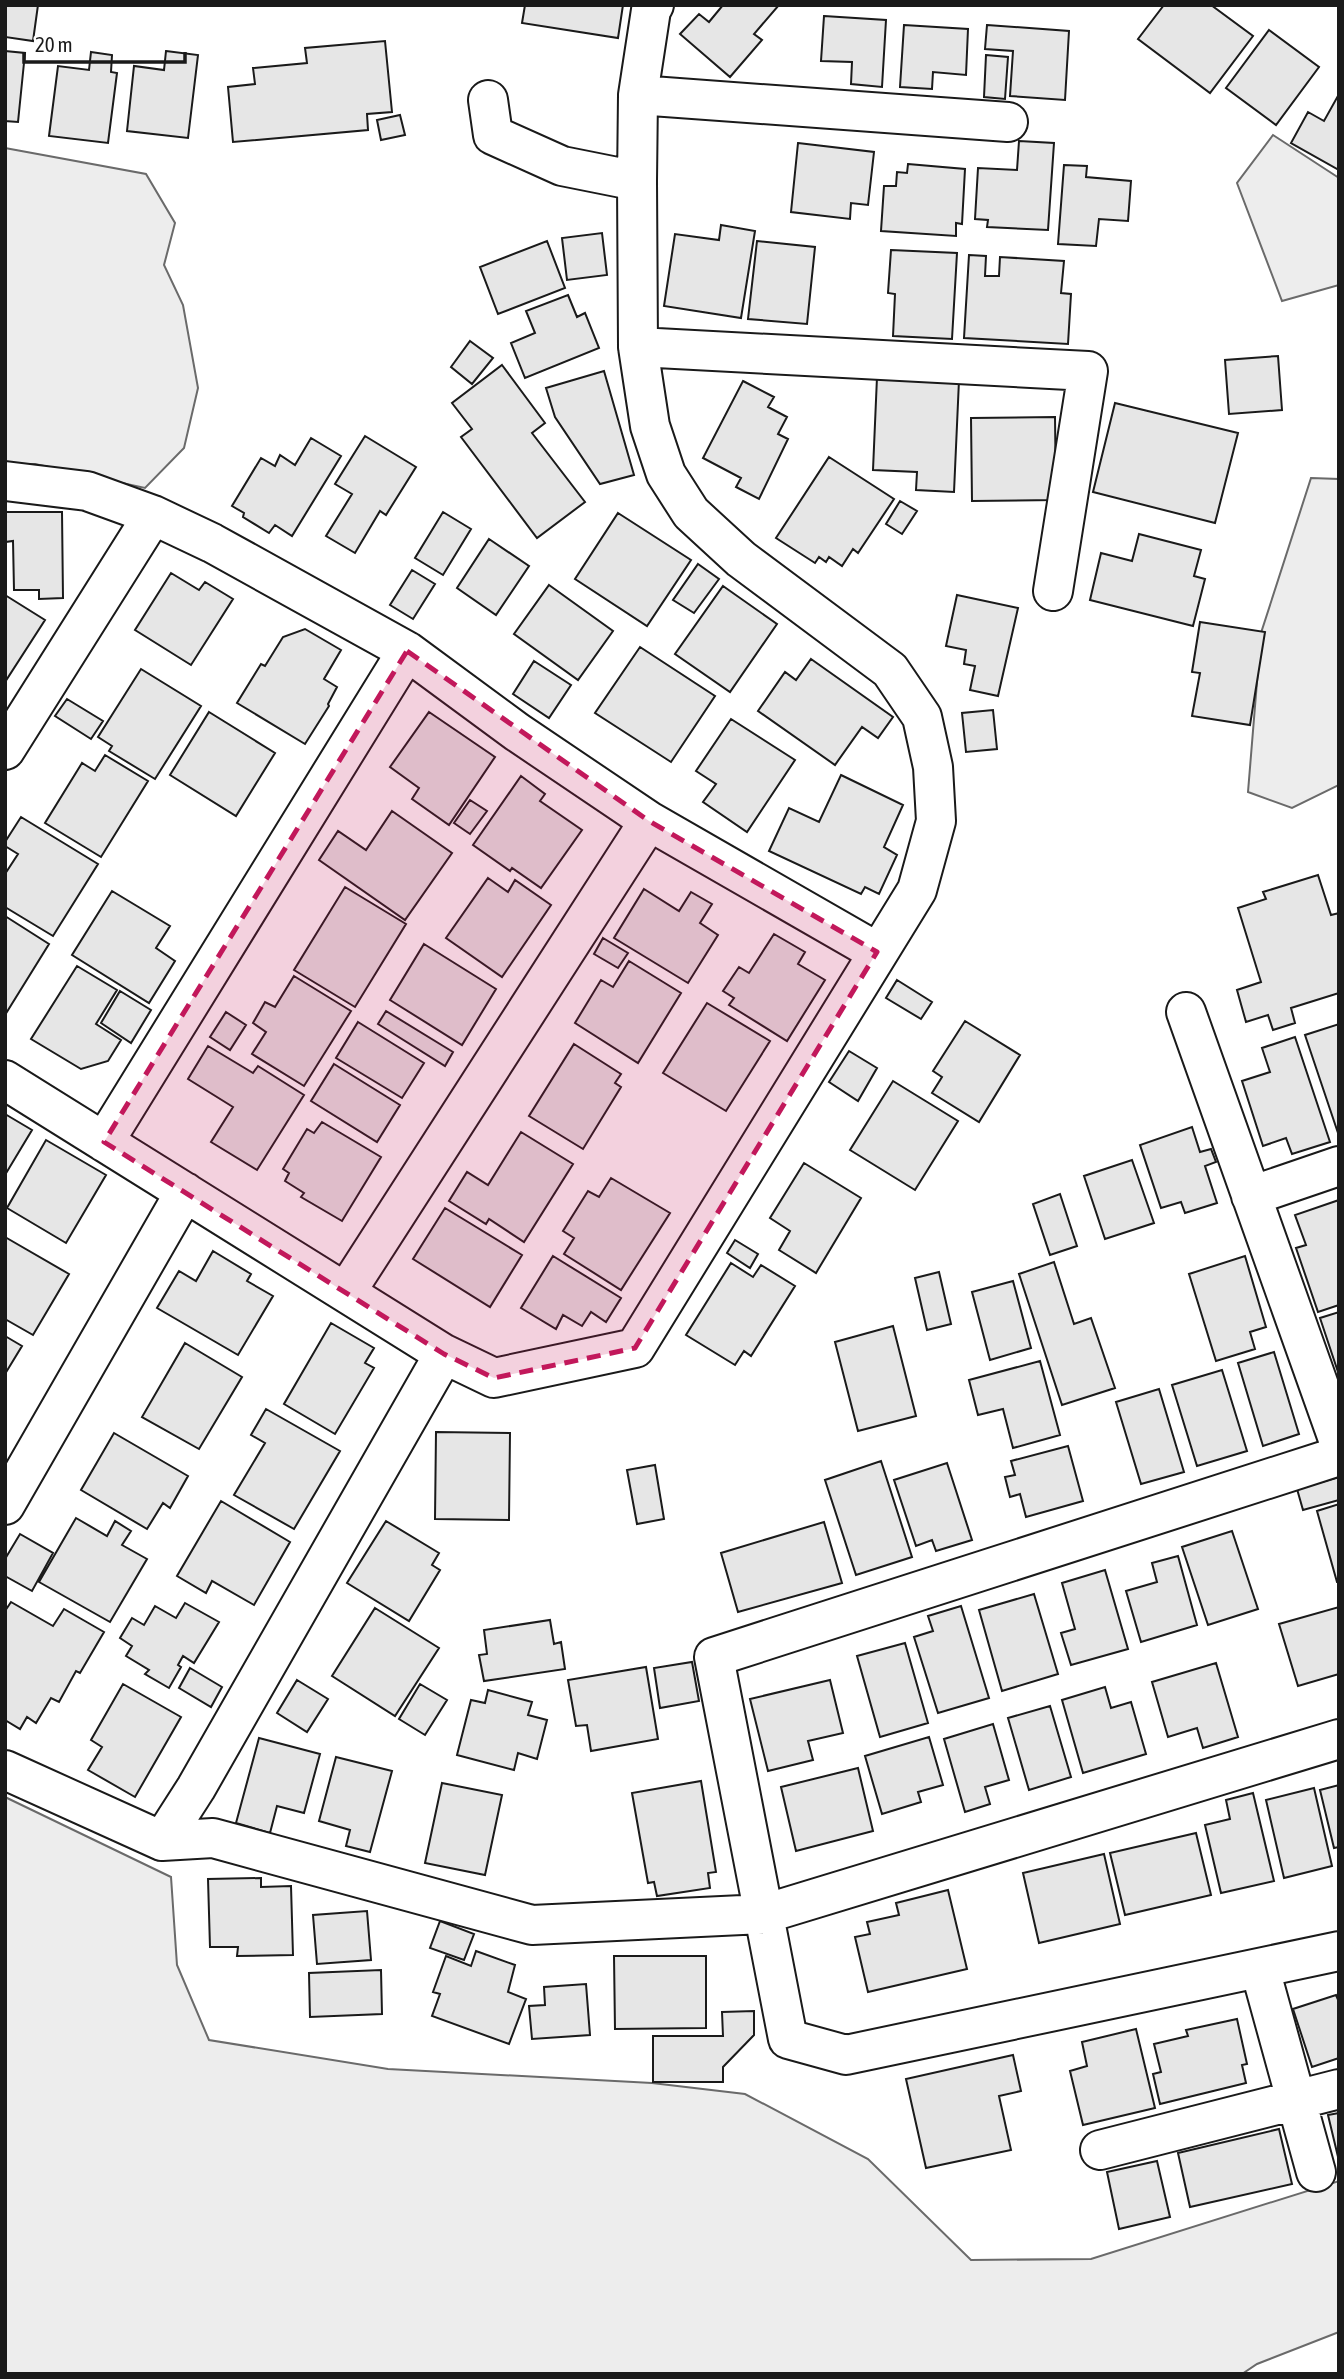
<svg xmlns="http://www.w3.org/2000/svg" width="1344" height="2379" viewBox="0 0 1344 2379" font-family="'Asap Condensed',sans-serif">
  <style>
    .green { fill: #ededed; stroke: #6a6a6a; stroke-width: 2 }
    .building { fill: #e6e6e6; stroke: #1a1a1a; stroke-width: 2 }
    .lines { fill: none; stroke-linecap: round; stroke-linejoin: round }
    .street-casing { stroke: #1a1a1a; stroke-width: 42 }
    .street { stroke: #fff; stroke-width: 38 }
    .marked { fill: #c2185b; fill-opacity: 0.2; stroke: #c2185b; stroke-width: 5; stroke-dasharray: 14 9; stroke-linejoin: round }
  </style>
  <rect width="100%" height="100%" fill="#fff"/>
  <path class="green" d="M 1273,135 L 1339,178 L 1339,285 L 1282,301 L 1237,183 Z
    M 5,148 L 146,174 L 175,223 L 164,265 L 183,305 L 198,388 L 184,448 L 145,488 L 35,464 L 5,465 Z
    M 1311,478 L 1339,479 L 1339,785 L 1292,808 L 1248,792 L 1261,633 Z
    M 5,1797 L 171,1877 L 177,1965 L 209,2040 L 388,2069 L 652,2083 L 745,2094 L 868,2159 L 971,2260 L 1091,2259 L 1339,2181 L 1339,2332 L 1257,2364 L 1242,2374 L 5,2374 Z"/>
  <path class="building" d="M 5,5 L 38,5 L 33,41 L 5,37 Z
    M 525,5 L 623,5 L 618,38 L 522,23 Z
    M 723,5 L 779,5 L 754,34 L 762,40 L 730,77 L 680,34 L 699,14 L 709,22 Z
    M 1164,5 L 1211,5 L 1253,36 L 1210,93 L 1138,39 Z
    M 824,16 L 886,20 L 882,87 L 851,84 L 852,62 L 821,61 Z
    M 904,25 L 968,29 L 966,75 L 933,72 L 932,89 L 900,87 Z
    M 987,25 L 1069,31 L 1065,100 L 1010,96 L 1013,51 L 985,49 Z
    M 1269,30 L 1319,67 L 1276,125 L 1226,88 Z
    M 385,41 L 392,112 L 367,114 L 368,130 L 233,142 L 228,87 L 255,84 L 253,68 L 307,63 L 305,48 Z
    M 5,51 L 25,53 L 18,122 L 5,121 Z
    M 166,51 L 198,55 L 188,138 L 127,131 L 134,66 L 164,70 Z
    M 91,52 L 112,55 L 111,72 L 117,73 L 108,143 L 49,136 L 58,66 L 89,70 Z
    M 986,55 L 1008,57 L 1005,99 L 984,97 Z
    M 1339,94 L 1339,170 L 1291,143 L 1308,112 L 1324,121 Z
    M 400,115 L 405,135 L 381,140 L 377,120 Z
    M 1019,141 L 1054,143 L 1048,230 L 987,227 L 988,220 L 975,219 L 978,168 L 1017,170 Z
    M 798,143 L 874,152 L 868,205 L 851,203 L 850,219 L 791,212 Z
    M 908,164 L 965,169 L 962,224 L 956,223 L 956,236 L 881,231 L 884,186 L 896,186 L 897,172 L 907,173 Z
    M 1064,165 L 1087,166 L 1086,177 L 1131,181 L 1128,221 L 1099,219 L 1096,246 L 1058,244 Z
    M 721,225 L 755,231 L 741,318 L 664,306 L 675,234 L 719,240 Z
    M 602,233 L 607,275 L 567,280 L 562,238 Z
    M 547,241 L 565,288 L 498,314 L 480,267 Z
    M 757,241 L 815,247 L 807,324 L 748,319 Z
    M 891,250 L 957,253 L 952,339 L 893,336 L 895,294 L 888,293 Z
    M 969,255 L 986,256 L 985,276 L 999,276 L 1000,257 L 1064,261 L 1061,293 L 1071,294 L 1068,344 L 964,338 Z
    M 568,295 L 577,317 L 585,313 L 599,348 L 525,378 L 511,343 L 535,333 L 526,311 Z
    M 470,341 L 493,358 L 472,384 L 451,367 Z
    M 1278,356 L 1282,410 L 1229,414 L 1225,360 Z
    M 502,365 L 545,423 L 532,433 L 585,502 L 537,538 L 461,437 L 472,429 L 452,403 Z
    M 604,371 L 634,475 L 600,484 L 555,417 L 546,388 Z
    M 877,377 L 959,380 L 954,492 L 916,490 L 917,472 L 873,470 Z
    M 743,381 L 774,397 L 768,407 L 787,417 L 778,434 L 788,439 L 759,499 L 736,487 L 741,478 L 703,458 Z
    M 1115,403 L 1238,433 L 1215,523 L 1093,492 Z
    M 1055,417 L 1056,500 L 972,501 L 971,418 Z
    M 365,436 L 416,467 L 386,515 L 380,511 L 355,553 L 326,536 L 352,494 L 335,484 Z
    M 311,438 L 341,456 L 292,536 L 275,525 L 269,533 L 243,517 L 244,513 L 232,506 L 261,458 L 275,466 L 280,455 L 295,465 Z
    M 829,457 L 894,499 L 858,553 L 853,549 L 842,566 L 829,557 L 826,562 L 819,557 L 815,563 L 776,538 Z
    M 900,501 L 917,511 L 902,534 L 886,524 Z
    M 5,512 L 62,512 L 63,598 L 39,599 L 39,590 L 14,590 L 13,541 L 5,542 Z
    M 443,512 L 471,529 L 443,575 L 415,558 Z
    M 618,513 L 691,560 L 647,626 L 575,579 Z
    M 1139,534 L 1201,550 L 1194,576 L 1205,579 L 1193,626 L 1090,600 L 1101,553 L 1132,561 Z
    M 489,539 L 529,566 L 496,615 L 457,588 Z
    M 698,564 L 719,579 L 694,613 L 673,600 Z
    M 412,570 L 435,584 L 413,619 L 390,605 Z
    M 171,573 L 199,590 L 205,582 L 233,599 L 191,665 L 135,630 Z
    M 549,585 L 613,631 L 578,680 L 514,634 Z
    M 723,586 L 777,624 L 730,692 L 675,654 Z
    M 5,595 L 45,620 L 5,682 Z
    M 957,595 L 1018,608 L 998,696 L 970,690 L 975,666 L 964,664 L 966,650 L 946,646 Z
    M 1200,622 L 1265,632 L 1250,725 L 1192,716 L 1200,673 L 1192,672 Z
    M 305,629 L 341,650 L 324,679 L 337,687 L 328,704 L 329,706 L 305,744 L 237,703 L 261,664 L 265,666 L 283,637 Z
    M 640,647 L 715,696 L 671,762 L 595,713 Z
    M 811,659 L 893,717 L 878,738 L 862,727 L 835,765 L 758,711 L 785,672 L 796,680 Z
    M 534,661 L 571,685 L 549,718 L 513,694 Z
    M 141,669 L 201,706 L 155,779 L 109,751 L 112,746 L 98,737 Z
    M 67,699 L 103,721 L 91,739 L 55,716 Z
    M 993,710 L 997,749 L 966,752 L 962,713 Z
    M 209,712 L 275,753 L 236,816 L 170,775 Z
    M 429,712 L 495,757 L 449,825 L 412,799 L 419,788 L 390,767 Z
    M 731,719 L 795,760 L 747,832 L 703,802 L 716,784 L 696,771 Z
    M 105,755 L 148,781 L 101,857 L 45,823 L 82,763 L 95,771 Z
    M 841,775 L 903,805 L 884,847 L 897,855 L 879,894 L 865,887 L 861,894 L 769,851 L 789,808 L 819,822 Z
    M 521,776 L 545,794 L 540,801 L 582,830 L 541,888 L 512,868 L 510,871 L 473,845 Z
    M 470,800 L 487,811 L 470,834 L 454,823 Z
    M 392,811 L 452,853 L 405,920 L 319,860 L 338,831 L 366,850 Z
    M 21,817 L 98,864 L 53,936 L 5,907 L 5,874 L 18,854 L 5,846 L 5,842 Z
    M 1318,875 L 1331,915 L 1339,913 L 1339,993 L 1291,1008 L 1295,1023 L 1273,1030 L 1268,1015 L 1246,1022 L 1237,990 L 1261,982 L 1238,908 L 1266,899 L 1263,892 Z
    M 488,878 L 508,892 L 515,880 L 551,905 L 502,977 L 446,938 Z
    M 345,887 L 406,924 L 355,1007 L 294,970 Z
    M 644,889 L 679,911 L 691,892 L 712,904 L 700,923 L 718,935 L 688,983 L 614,938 Z
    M 112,891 L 170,926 L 156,948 L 175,961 L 149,1003 L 72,955 Z
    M 5,916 L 49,944 L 5,1015 Z
    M 774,934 L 805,952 L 798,964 L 825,980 L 787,1041 L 729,1005 L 734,998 L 723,991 L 739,967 L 749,973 Z
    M 603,938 L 628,953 L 618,968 L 594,954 Z
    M 424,944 L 496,989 L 462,1045 L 390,1000 Z
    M 629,961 L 681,993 L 638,1063 L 575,1023 L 601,980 L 613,987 Z
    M 77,966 L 117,990 L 96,1024 L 121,1040 L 108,1061 L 81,1069 L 31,1039 Z
    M 294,976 L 351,1011 L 304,1086 L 252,1054 L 266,1032 L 253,1023 L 265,1002 L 275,1007 Z
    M 897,980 L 932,1002 L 921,1019 L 886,998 Z
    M 120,991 L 151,1010 L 131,1043 L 101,1023 Z
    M 707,1003 L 770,1041 L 726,1111 L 663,1073 Z
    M 386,1011 L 453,1052 L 445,1066 L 378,1024 Z
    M 226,1012 L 246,1025 L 230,1050 L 210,1037 Z
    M 965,1021 L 1020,1055 L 979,1122 L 932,1093 L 942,1077 L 933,1071 Z
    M 358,1022 L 424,1063 L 402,1098 L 336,1058 Z
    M 1339,1024 L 1339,1132 L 1338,1133 L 1305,1035 Z
    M 1295,1037 L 1330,1142 L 1292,1154 L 1286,1138 L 1263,1146 L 1242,1081 L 1270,1072 L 1262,1048 Z
    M 574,1044 L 621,1074 L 615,1083 L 621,1087 L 583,1149 L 529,1116 Z
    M 208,1046 L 253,1073 L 258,1066 L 304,1095 L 257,1170 L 211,1142 L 233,1107 L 188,1079 Z
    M 849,1051 L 877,1068 L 858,1101 L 829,1082 Z
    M 334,1064 L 400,1105 L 377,1142 L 311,1101 Z
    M 893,1081 L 958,1121 L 915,1190 L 850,1150 Z
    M 5,1114 L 32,1130 L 5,1175 Z
    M 322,1122 L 381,1157 L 342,1221 L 301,1197 L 304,1193 L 285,1181 L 289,1173 L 283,1169 L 307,1129 L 314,1133 Z
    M 1192,1127 L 1200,1152 L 1211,1149 L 1216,1162 L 1205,1166 L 1217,1203 L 1185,1213 L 1181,1202 L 1161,1208 L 1140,1145 Z
    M 521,1132 L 573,1164 L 524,1242 L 489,1219 L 486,1224 L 449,1201 L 467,1172 L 488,1185 Z
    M 46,1140 L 106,1175 L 66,1243 L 7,1208 Z
    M 1132,1160 L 1154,1223 L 1105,1239 L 1084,1176 Z
    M 804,1163 L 861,1198 L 816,1273 L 779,1250 L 790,1231 L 770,1218 Z
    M 611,1178 L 670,1213 L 621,1290 L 564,1254 L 574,1238 L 563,1231 L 588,1191 L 599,1197 Z
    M 1060,1194 L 1077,1246 L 1050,1255 L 1033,1204 Z
    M 1339,1200 L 1339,1305 L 1318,1312 L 1296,1248 L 1306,1245 L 1295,1215 Z
    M 445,1208 L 522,1255 L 490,1307 L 413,1259 Z
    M 5,1237 L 69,1274 L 33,1335 L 5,1319 Z
    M 735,1240 L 758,1254 L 750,1268 L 727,1253 Z
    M 213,1251 L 251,1274 L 247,1281 L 273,1296 L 238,1355 L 157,1308 L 179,1271 L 196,1281 Z
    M 553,1256 L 621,1298 L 606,1322 L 591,1312 L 582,1326 L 563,1315 L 556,1329 L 521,1308 Z
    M 1245,1256 L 1266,1327 L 1250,1332 L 1255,1349 L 1216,1361 L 1189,1274 Z
    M 1054,1262 L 1074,1324 L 1091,1318 L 1115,1388 L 1062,1405 L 1019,1274 Z
    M 731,1263 L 753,1277 L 761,1265 L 795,1286 L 751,1356 L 744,1351 L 735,1365 L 686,1335 Z
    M 939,1272 L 951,1324 L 927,1330 L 915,1278 Z
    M 1013,1281 L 1031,1348 L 990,1360 L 972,1292 Z
    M 1339,1312 L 1339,1375 L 1320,1318 Z
    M 331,1323 L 374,1348 L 365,1363 L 374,1368 L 335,1434 L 284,1404 Z
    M 893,1326 L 916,1416 L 858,1431 L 835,1342 Z
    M 5,1336 L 22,1346 L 5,1374 Z
    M 185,1343 L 242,1377 L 199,1449 L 142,1417 Z
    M 1274,1352 L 1299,1434 L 1263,1446 L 1238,1363 Z
    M 1040,1361 L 1060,1435 L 1013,1448 L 1003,1409 L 978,1415 L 969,1380 Z
    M 1222,1370 L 1247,1451 L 1197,1466 L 1172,1385 Z
    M 1159,1389 L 1184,1472 L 1141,1484 L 1116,1402 Z
    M 266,1409 L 340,1451 L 294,1529 L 234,1495 L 265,1443 L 251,1435 Z
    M 436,1432 L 510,1433 L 509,1520 L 435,1519 Z
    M 114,1433 L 188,1476 L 170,1508 L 163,1503 L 147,1529 L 81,1490 Z
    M 1068,1446 L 1083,1501 L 1026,1517 L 1020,1494 L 1010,1497 L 1005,1477 L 1015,1475 L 1011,1461 Z
    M 881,1461 L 912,1557 L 856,1575 L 825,1480 Z
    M 947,1463 L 972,1540 L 936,1551 L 932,1540 L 916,1546 L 894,1480 Z
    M 655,1465 L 664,1519 L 637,1524 L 627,1470 Z
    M 1339,1477 L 1339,1500 L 1303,1510 L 1297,1489 Z
    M 221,1501 L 290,1542 L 254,1605 L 212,1581 L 206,1593 L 177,1576 Z
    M 1339,1504 L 1339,1582 L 1337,1582 L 1317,1511 Z
    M 76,1518 L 107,1536 L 115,1521 L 131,1531 L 122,1545 L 147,1559 L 110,1622 L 39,1582 Z
    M 386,1521 L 439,1553 L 432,1565 L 440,1570 L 409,1621 L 347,1583 Z
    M 824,1522 L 842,1583 L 738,1612 L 721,1553 Z
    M 1232,1531 L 1258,1609 L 1208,1625 L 1182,1547 Z
    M 20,1534 L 53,1553 L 32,1591 L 5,1576 L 5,1559 Z
    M 1178,1556 L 1197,1625 L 1141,1642 L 1126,1591 L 1157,1582 L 1152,1563 Z
    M 1105,1570 L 1128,1649 L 1071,1665 L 1061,1633 L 1075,1629 L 1062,1583 Z
    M 1034,1594 L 1058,1674 L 1002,1691 L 979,1610 Z
    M 11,1602 L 53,1626 L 64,1609 L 104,1632 L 80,1673 L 76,1671 L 59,1702 L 51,1698 L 36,1723 L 27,1717 L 20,1729 L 5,1720 L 5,1611 Z
    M 185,1603 L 219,1622 L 194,1663 L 183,1656 L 178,1665 L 181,1667 L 169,1688 L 145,1674 L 149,1670 L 126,1656 L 132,1646 L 120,1638 L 132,1618 L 144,1625 L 155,1606 L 176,1618 Z
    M 961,1606 L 989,1698 L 938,1713 L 914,1637 L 933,1631 L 928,1616 Z
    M 1339,1607 L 1339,1674 L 1298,1686 L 1279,1624 Z
    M 375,1608 L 439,1648 L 395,1716 L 332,1676 Z
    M 550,1620 L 554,1644 L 561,1642 L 565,1669 L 484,1681 L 479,1655 L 487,1654 L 484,1630 Z
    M 905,1643 L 928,1723 L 880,1737 L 857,1656 Z
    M 692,1662 L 699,1701 L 660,1708 L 654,1668 Z
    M 1216,1663 L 1238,1737 L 1203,1748 L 1197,1728 L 1168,1737 L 1152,1682 Z
    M 646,1667 L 658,1739 L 591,1751 L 587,1725 L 576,1726 L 568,1680 Z
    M 190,1668 L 222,1687 L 211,1707 L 179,1688 Z
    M 297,1680 L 328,1699 L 307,1732 L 277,1713 Z
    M 830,1680 L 843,1733 L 808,1741 L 813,1760 L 768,1771 L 750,1699 Z
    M 123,1684 L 181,1717 L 135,1797 L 88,1770 L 102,1747 L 91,1740 Z
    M 420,1684 L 447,1700 L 425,1735 L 399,1719 Z
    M 1105,1687 L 1111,1708 L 1131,1702 L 1146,1754 L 1083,1773 L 1062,1700 Z
    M 488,1690 L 532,1702 L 528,1715 L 547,1720 L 537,1759 L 518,1753 L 514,1770 L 457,1755 L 471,1700 L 485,1703 Z
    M 1050,1706 L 1071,1777 L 1029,1790 L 1008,1718 Z
    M 993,1724 L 1009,1780 L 985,1787 L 990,1804 L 965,1812 L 944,1739 Z
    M 929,1737 L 943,1785 L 918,1792 L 921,1802 L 882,1814 L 865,1756 Z
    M 259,1738 L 320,1754 L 304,1813 L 277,1806 L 270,1833 L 236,1823 Z
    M 336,1757 L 392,1771 L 370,1852 L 346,1846 L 350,1830 L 319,1821 Z
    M 858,1768 L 873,1831 L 796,1851 L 781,1787 Z
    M 701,1781 L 716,1872 L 708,1873 L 710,1888 L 657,1896 L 654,1882 L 648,1883 L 632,1793 Z
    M 442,1783 L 502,1795 L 485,1875 L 425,1863 Z
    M 1339,1785 L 1339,1847 L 1334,1848 L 1320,1790 Z
    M 1314,1788 L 1332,1866 L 1284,1878 L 1266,1800 Z
    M 1253,1793 L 1274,1881 L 1221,1893 L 1205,1825 L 1230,1819 L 1226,1800 Z
    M 1196,1833 L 1211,1895 L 1125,1915 L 1110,1853 Z
    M 1104,1854 L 1120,1924 L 1039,1943 L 1023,1873 Z
    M 261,1878 L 261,1887 L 291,1886 L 293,1955 L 237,1956 L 238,1947 L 210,1947 L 208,1879 Z
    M 948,1890 L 967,1969 L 868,1992 L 855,1937 L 870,1934 L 867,1922 L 899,1915 L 896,1903 Z
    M 367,1911 L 371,1960 L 317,1964 L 313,1915 Z
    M 440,1921 L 474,1934 L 464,1960 L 430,1948 Z
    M 476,1951 L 515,1965 L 508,1992 L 526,1999 L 509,2044 L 432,2016 L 440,1994 L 433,1992 L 446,1956 L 471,1966 Z
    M 614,1956 L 706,1956 L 706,2028 L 615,2029 Z
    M 381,1970 L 382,2014 L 310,2017 L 309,1973 Z
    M 586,1984 L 590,2035 L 532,2039 L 529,2006 L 545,2005 L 544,1987 Z
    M 1336,1995 L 1339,2002 L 1339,2058 L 1312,2067 L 1293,2009 Z
    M 754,2011 L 754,2035 L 723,2067 L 723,2082 L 653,2082 L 653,2036 L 723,2036 L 722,2012 Z
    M 1237,2019 L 1247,2064 L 1242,2065 L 1246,2083 L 1160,2104 L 1153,2074 L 1161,2072 L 1154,2044 L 1188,2036 L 1186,2030 Z
    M 1136,2029 L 1155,2108 L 1083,2125 L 1070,2071 L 1087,2066 L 1082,2042 Z
    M 1013,2055 L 1021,2091 L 999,2096 L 1011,2150 L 926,2168 L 906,2079 Z
    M 1339,2113 L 1339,2161 L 1328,2115 Z
    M 1279,2129 L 1292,2184 L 1190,2207 L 1178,2153 Z
    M 1157,2161 L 1170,2217 L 1119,2229 L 1107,2172 Z"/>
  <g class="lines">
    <g class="street-casing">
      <path id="street" d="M 638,95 L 1008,122
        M 488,100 L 493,135 L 562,166 L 637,181
        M 638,347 L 1088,371 L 1053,591
        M 5,481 L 87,491 L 153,515 L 212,543 L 407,651 L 517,732 L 649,821 L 877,952
        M 5,750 L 153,515
        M 1186,1012 L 1339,1442
        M 5,1080 L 444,1354 L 494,1378 L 635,1348 L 917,890 L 936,821 L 933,767 L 922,717 L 890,670 L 741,559 L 691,513 L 666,474 L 650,426 L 638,347 L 637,181 L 638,95 L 651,10 L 654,5
        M 104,1142 L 407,651
        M 1251,1196 L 1339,1166
        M 346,1292 L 649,821
        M 1339,1456 L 714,1657 L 788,2039 L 846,2055 L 1339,1951
        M 5,1505 L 185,1192
        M 5,1770 L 162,1841 L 213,1838 L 532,1925 L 764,1914 L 1339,1739
        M 162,1841 L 196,1788 L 444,1354
        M 1260,1969 L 1316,2172
        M 1100,2150 L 1339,2089"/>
    </g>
    <use href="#street" class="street"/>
  </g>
  <path class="marked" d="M 407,651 L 649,821 L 877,952 L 635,1348 L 494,1378 L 444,1354 L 104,1142 Z"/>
  <rect width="1344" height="2379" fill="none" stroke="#1a1a1a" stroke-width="14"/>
  <path d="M24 52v10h161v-10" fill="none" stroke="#1a1a1a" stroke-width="3.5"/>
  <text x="35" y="52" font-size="21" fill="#1a1a1a" stroke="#ffffff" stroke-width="5" paint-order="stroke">20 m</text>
</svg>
